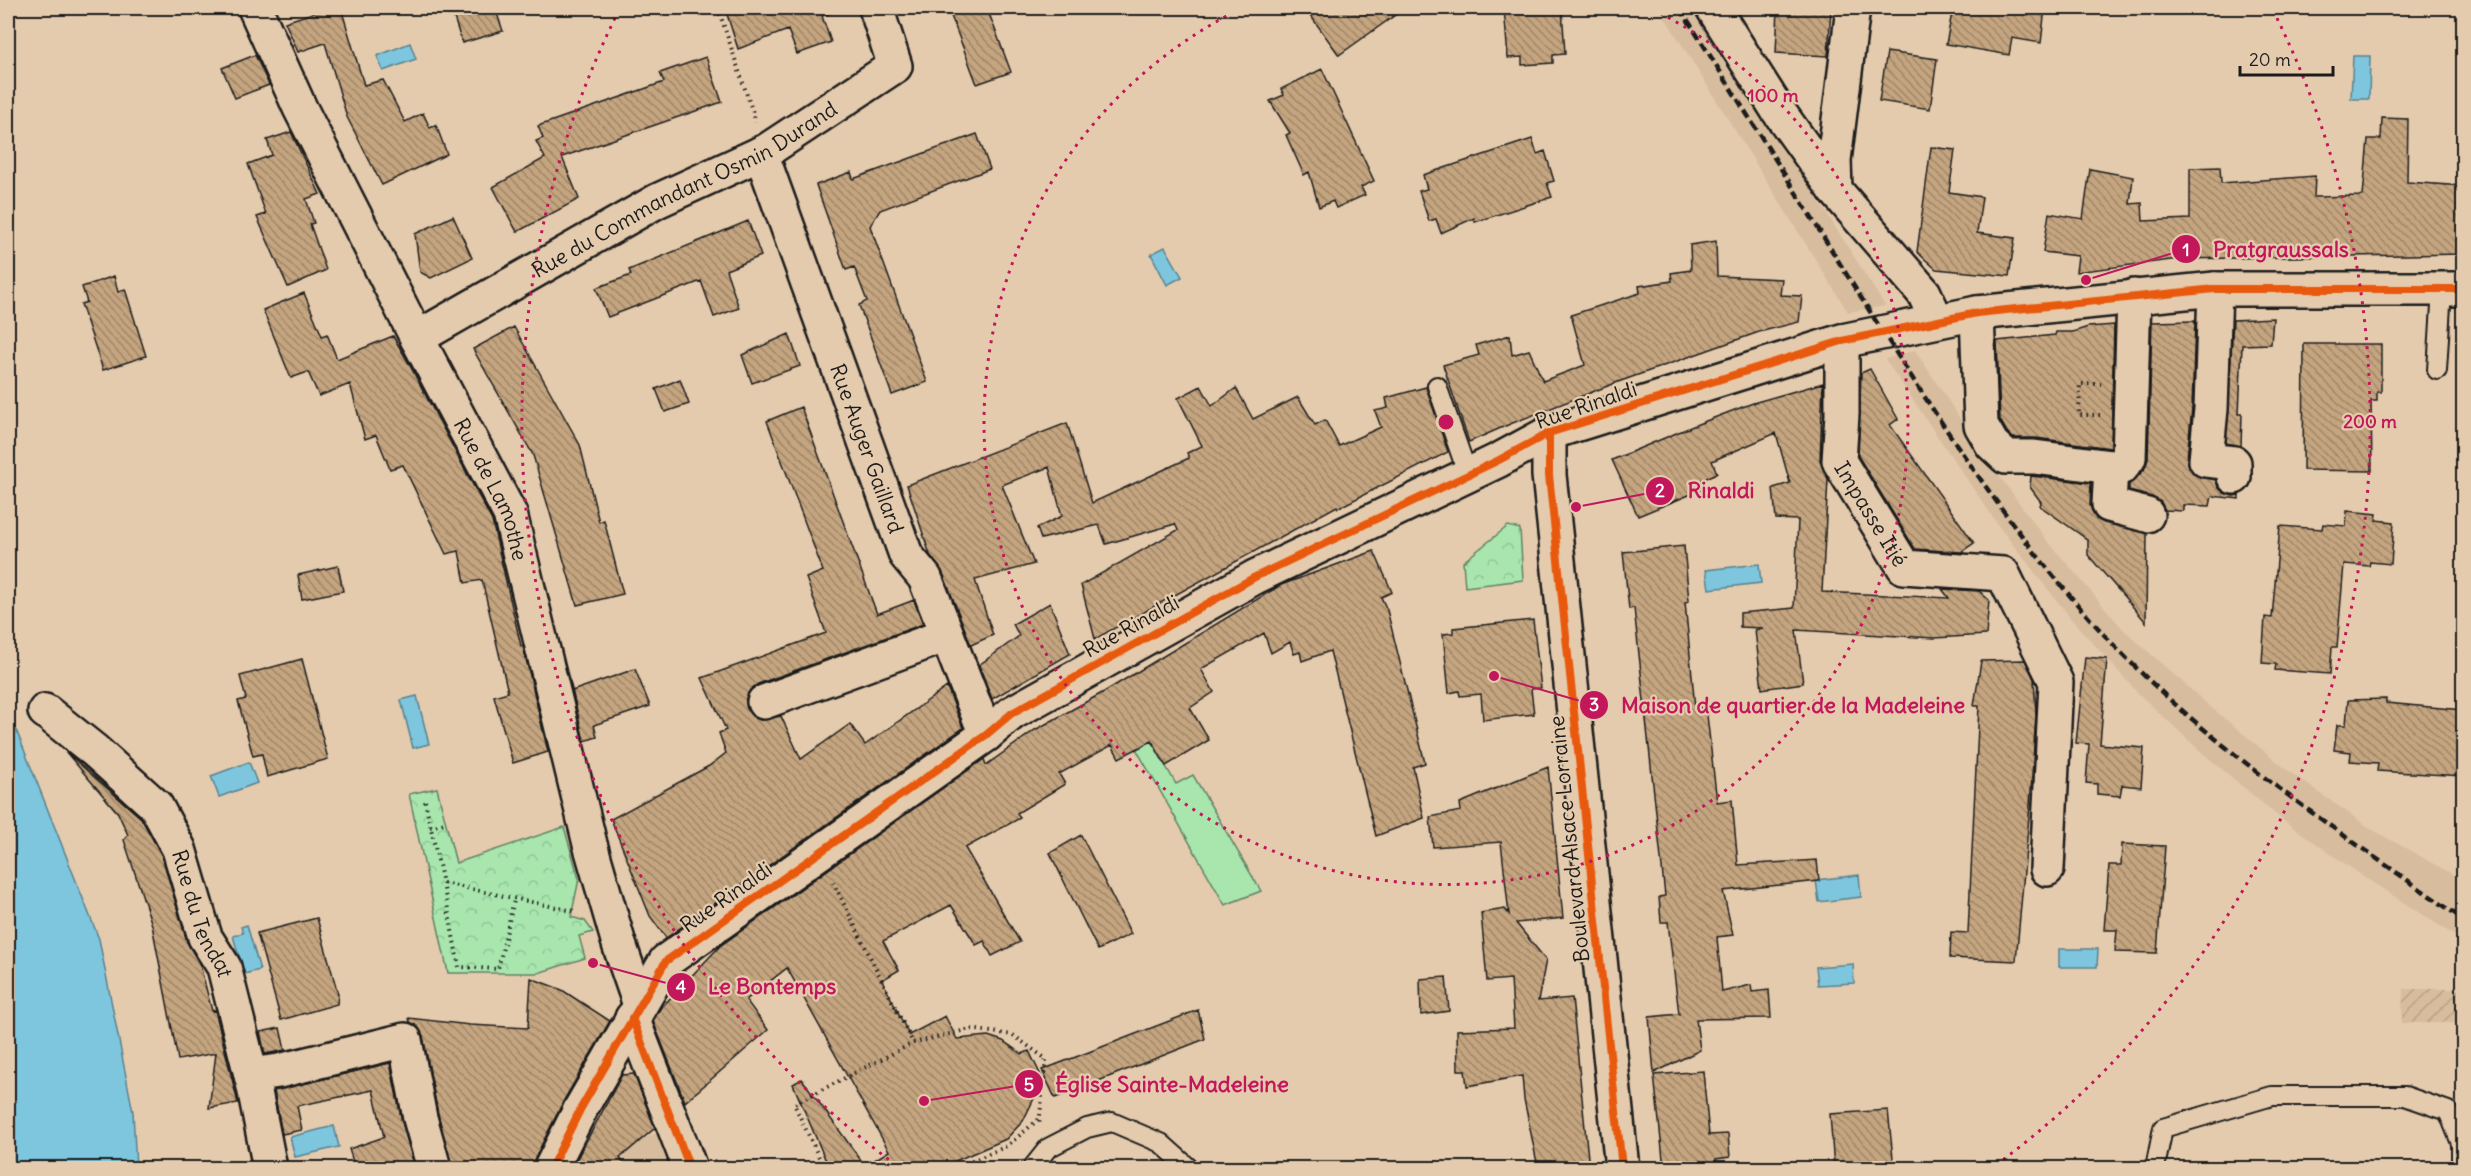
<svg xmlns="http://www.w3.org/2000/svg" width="2471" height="1176" viewBox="0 0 2471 1176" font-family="Delius,sans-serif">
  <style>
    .built { fill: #d7bd9d }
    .industrial { fill: url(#industrial-furrows) }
    .park { fill: url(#park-crowns); stroke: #628165; stroke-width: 1.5 }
    .garden { fill: #a8e6ae; stroke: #628165; stroke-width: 1.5 }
    .water { fill: #7ec6de; stroke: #578290; stroke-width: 1.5 }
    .building { fill: url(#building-back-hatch); stroke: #1c1c1c; stroke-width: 1.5 }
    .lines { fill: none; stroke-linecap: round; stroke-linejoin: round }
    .lane-casing { stroke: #1c1c1c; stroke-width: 22 }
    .street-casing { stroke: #1c1c1c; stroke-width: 38 }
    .secondary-casing { stroke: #1c1c1c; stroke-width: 38 }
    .path { stroke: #1c1c1c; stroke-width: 4; stroke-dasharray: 1.5 4.5; stroke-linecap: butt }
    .lane { stroke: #e5cbad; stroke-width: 18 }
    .street { stroke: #e5cbad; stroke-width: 33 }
    .secondary { stroke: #e5cbad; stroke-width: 33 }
    .rail { stroke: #1c1c1c; stroke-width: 4.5; stroke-dasharray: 9 4.5; stroke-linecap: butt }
    .cycleway-casing { stroke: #e5cbad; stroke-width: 11 }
    .cycleway { stroke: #e8590c; stroke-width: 8 }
    .ring { fill: none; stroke: #c2185b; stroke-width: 3; stroke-dasharray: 3 6 }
    .labels { text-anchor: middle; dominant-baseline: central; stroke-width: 4.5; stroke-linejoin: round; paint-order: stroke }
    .street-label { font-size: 21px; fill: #1c1c1c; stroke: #e5cbad }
    .centre { fill: #c2185b; stroke: #e5cbad; stroke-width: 3 }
    .ring-label { font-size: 18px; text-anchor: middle; font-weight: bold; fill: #c2185b; stroke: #e5cbad; stroke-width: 4.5; stroke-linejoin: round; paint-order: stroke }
    .leader { fill: none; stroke: #c2185b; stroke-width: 2 }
    .callout-dot { fill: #c2185b; stroke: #e5cbad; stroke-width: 2 }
    .mark-label { font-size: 18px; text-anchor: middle; font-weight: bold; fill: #fff }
    .callout-label { font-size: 22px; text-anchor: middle; font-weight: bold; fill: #c2185b; stroke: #e5cbad; stroke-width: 4.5; stroke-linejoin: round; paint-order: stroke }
  </style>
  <defs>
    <pattern id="industrial-furrows" width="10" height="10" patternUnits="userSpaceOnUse" patternTransform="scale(1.5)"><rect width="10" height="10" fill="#d7bd9d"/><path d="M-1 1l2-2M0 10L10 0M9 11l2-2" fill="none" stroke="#b8a287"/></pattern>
    <pattern id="park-crowns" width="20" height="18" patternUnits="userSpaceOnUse" patternTransform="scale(1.5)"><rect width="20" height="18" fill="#a8e6ae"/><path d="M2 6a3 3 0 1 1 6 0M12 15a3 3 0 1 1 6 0" fill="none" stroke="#90c595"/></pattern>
    <pattern id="building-back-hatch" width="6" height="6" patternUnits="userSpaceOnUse" patternTransform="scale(1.5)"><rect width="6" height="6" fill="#c5a580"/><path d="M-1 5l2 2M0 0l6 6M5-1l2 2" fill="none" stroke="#9f8668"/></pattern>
  </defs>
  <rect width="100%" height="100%" fill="#e5cbad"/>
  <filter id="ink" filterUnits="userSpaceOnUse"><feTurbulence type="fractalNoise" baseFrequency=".0167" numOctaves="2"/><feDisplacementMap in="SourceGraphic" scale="12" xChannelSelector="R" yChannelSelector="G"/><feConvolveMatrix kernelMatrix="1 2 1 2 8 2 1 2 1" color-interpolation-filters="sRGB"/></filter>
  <g filter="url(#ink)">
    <path class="built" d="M 1659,8 L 1698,8 L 1885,306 L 1848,312 Z
      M 1915,350 L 1984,455 L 2045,538 L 2123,629 L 2207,704 L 2291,773 L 2373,830 L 2463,880 L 2463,941 L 2361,875 L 2280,818 L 2199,750 L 2137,692 L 2072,620 L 2000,528 L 1885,359 Z
      M 659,1132 L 673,1168 L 624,1168 L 617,1150 Z"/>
    <path class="industrial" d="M 2403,989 L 2463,989 L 2463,1023 L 2402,1023 Z"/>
    <path class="park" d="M 1508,526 L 1520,529 L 1523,580 L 1465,587 L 1463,562 Z
      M 437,788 L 456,863 L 564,827 L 579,879 L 571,917 L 585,921 L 593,932 L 579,936 L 585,958 L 538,973 L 448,973 L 409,794 Z"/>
    <path class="garden" d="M 1157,713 L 1157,751 L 1176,784 L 1193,775 L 1261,891 L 1225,905 L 1126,731 Z"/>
    <path class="water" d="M 410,43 L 416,59 L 383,71 L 377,56 Z
      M 2353,56 L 2370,56 L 2369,99 L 2351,99 Z
      M 1165,247 L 1182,277 L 1167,285 L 1151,254 Z
      M 1759,564 L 1761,583 L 1709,589 L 1706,570 Z
      M 417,696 L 429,744 L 413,748 L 401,700 Z
      M 8,715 L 17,732 L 99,939 L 133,1112 L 136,1168 L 8,1168 Z
      M 249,762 L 257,783 L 219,797 L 211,776 Z
      M 1859,875 L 1861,897 L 1819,902 L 1816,880 Z
      M 247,925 L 260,970 L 244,974 L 233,936 L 243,933 L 241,927 Z
      M 2059,949 L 2098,949 L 2097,967 L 2059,967 Z
      M 1853,964 L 1854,983 L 1818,985 L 1816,967 Z
      M 334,1126 L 339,1147 L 295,1157 L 290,1137 Z"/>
    <path class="building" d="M 328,8 L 341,8 L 364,85 L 383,80 L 405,122 L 423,113 L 430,128 L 436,125 L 447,154 L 382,185 L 347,117 L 325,43 L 298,52 L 285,22 Z
      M 451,8 L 495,8 L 503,31 L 462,43 Z
      M 725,8 L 839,8 L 840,10 L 822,16 L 831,42 L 797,54 L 788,30 L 738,49 Z
      M 948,8 L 987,8 L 1011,72 L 977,84 Z
      M 1305,8 L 1405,8 L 1339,55 Z
      M 1504,8 L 1562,8 L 1565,54 L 1553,55 L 1553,63 L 1522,65 L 1522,57 L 1508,58 Z
      M 1778,8 L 1831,8 L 1828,56 L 1776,53 Z
      M 1953,8 L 2045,8 L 2041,43 L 2012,38 L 2009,55 L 1946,44 Z
      M 1887,52 L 1937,59 L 1930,109 L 1879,101 Z
      M 255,55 L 269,85 L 235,98 L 222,68 Z
      M 706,57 L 722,102 L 562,157 L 579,199 L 517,232 L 493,187 L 545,158 L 536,141 L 543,138 L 538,126 L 664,82 L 660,73 Z
      M 1322,69 L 1374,181 L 1361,187 L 1365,195 L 1336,208 L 1333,201 L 1319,207 L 1309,172 L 1304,175 L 1286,135 L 1290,133 L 1270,101 L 1284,95 L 1281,89 Z
      M 2382,118 L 2408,119 L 2407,182 L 2463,186 L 2463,254 L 2179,259 L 2076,272 L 2078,256 L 2043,252 L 2049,213 L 2083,219 L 2090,169 L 2133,177 L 2130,204 L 2142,203 L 2143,221 L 2190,219 L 2190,168 L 2220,167 L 2221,183 L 2315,176 L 2314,197 L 2363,196 L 2368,139 L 2381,139 Z
      M 291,132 L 320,194 L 306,199 L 314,223 L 310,224 L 326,270 L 288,287 L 257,217 L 266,214 L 248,164 L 272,155 L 267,140 Z
      M 977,134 L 990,169 L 880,210 L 870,226 L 927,382 L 892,395 L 859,305 L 867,301 L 854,267 L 846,270 L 816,185 L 851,172 L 853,179 Z
      M 1532,139 L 1537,154 L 1545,151 L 1554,181 L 1547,183 L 1552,197 L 1475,222 L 1474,218 L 1441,233 L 1436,219 L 1429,221 L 1419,191 L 1427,189 L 1423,175 Z
      M 1931,147 L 1955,150 L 1949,192 L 1982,197 L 1977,233 L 2015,238 L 2009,276 L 1936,269 L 1917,252 Z
      M 453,216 L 472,258 L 431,278 L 420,272 L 415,234 Z
      M 748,221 L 761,256 L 726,270 L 739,308 L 714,317 L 701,281 L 608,317 L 596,288 L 631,275 L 629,270 Z
      M 1716,241 L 1717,276 L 1782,279 L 1780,295 L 1802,296 L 1799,322 L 1759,332 L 1618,382 L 1510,424 L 1469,442 L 1443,365 L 1479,355 L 1476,345 L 1510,335 L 1512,355 L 1529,350 L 1543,381 L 1585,365 L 1571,315 L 1640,293 L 1639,286 L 1672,281 L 1671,273 L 1691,270 L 1690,245 Z
      M 114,276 L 118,292 L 125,289 L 146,356 L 103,370 L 81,304 L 87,302 L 82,287 Z
      M 304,293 L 322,336 L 327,334 L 337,359 L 393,336 L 407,360 L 492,521 L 521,646 L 523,646 L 548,752 L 513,763 L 494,696 L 508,692 L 482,580 L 465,583 L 459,551 L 446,554 L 403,465 L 390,469 L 376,435 L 365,439 L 350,384 L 319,396 L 308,372 L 291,378 L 263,310 Z
      M 2273,318 L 2271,344 L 2242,345 L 2239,414 L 2242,414 L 2241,446 L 2226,443 L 2233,320 Z
      M 2195,321 L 2192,408 L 2187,458 L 2189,467 L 2196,475 L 2216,480 L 2218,487 L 2224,493 L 2233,496 L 2239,495 L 2239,499 L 2212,496 L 2210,506 L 2183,505 L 2183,511 L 2165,510 L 2161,502 L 2152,497 L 2129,491 L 2129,484 L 2144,470 L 2148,459 L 2152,322 Z
      M 2114,325 L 2111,448 L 2036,438 L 2013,438 L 2007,432 L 2000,420 L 1997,341 L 2055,335 L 2056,332 L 2073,332 L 2088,327 Z
      M 514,327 L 580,445 L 599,522 L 604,520 L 623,594 L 577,605 L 533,455 L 473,349 Z
      M 789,334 L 800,366 L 752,383 L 742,355 Z
      M 2304,344 L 2381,344 L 2381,392 L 2377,392 L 2377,401 L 2371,401 L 2372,471 L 2303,470 Z
      M 1870,369 L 1898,419 L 1890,425 L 1974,543 L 1961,552 L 1915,549 L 1858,456 L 1861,373 Z
      M 680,379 L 689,404 L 665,412 L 656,389 Z
      M 1823,383 L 1820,460 L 1828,479 L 1822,592 L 1949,598 L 1942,589 L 1979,591 L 1989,600 L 1986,635 L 1934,638 L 1796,630 L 1803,683 L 1762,689 L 1755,630 L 1763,628 L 1740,627 L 1740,613 L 1794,608 L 1798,520 L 1776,519 L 1773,488 L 1790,483 L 1776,433 L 1712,461 L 1717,473 L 1702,480 L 1706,488 L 1638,516 L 1612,460 L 1698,424 L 1753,403 Z
      M 1201,386 L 1212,406 L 1236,388 L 1253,419 L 1298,397 L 1315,425 L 1325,420 L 1339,446 L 1381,427 L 1375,411 L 1388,408 L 1386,398 L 1426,387 L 1448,452 L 1338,508 L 1337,506 L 1095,639 L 1081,585 L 1178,530 L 1175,524 L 1106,544 L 1099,525 L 1041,539 L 1037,528 L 1062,516 L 1049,467 L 1002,485 L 1034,564 L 975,580 L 993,635 L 971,645 L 942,571 L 930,555 L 907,485 L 1067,423 L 1092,503 L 1189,458 L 1187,453 L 1202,446 L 1178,398 Z
      M 801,407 L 877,614 L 914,600 L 923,624 L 758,684 L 750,690 L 746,698 L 747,709 L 752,716 L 760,720 L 781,716 L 801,759 L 850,724 L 865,745 L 947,687 L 963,728 L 666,938 L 650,916 L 611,819 L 709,766 L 726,753 L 719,733 L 726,730 L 702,678 L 826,633 L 806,578 L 823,571 L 767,421 Z
      M 2031,476 L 2091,483 L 2090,505 L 2096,519 L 2104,523 L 2147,533 L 2146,622 L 2088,555 L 2088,540 L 2040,506 L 2041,502 L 2030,487 Z
      M 2347,511 L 2377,514 L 2376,520 L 2394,522 L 2391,564 L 2370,562 L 2369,566 L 2344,564 L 2337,647 L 2332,647 L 2330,674 L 2275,670 L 2276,664 L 2262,663 L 2265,617 L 2272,618 L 2280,526 L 2322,529 L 2323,524 L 2346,526 Z
      M 1684,546 L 1689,601 L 1685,602 L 1695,708 L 1706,707 L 1717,802 L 1732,800 L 1738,865 L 1817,860 L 1819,881 L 1723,891 L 1733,935 L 1717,937 L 1722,992 L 1751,985 L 1752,992 L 1769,990 L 1771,1018 L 1696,1019 L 1700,1050 L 1654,1073 L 1649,1017 L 1679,1014 L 1668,922 L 1661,922 L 1659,897 L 1665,896 L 1634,608 L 1629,609 L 1623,552 Z
      M 1374,551 L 1392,592 L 1381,597 L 1387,610 L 1425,763 L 1413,767 L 1424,818 L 1376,836 L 1330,651 L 1302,661 L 1300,652 L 1294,654 L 1290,642 L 1271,653 L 1264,633 L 1201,669 L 1214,692 L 1190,708 L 1209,740 L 1166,766 L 1152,741 L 1119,758 L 1112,745 L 1059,774 L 1065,784 L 1017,813 L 1020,818 L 965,848 L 1020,942 L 992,956 L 984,941 L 976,945 L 951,905 L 883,941 L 899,970 L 882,980 L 909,1035 L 945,1016 L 957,1039 L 988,1036 L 1003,1041 L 1022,1054 L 1029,1051 L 1043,1080 L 1023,1121 L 1006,1139 L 939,1168 L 829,1168 L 793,1084 L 802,1079 L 865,1166 L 889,1151 L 787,968 L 746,1000 L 768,1030 L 685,1102 L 653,1021 L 660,1009 L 720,946 L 984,759 L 986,765 L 1035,730 L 1104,692 L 1281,585 Z
      M 338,566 L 343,591 L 302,599 L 298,575 Z
      M 1050,603 L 1070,654 L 992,699 L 979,665 L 1019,636 L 1013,624 Z
      M 1533,620 L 1541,688 L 1531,689 L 1534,714 L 1483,720 L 1481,694 L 1460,696 L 1459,691 L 1449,693 L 1443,634 L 1453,633 L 1453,628 Z
      M 2085,657 L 2107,659 L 2100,744 L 2144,748 L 2141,787 L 2122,785 L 2120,796 L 2097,794 L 2097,784 L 2086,783 L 2089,744 L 2076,743 Z
      M 302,659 L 328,759 L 267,777 L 262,754 L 253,756 L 238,701 L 246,699 L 240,676 Z
      M 2025,660 L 2034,679 L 2036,715 L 2030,805 L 2016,961 L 1950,958 L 1951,932 L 1968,933 L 1979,706 L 1974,706 L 1981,661 Z
      M 635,669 L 650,706 L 594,725 L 597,737 L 584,741 L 570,681 L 572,691 Z
      M 2386,699 L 2386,703 L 2463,710 L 2463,776 L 2377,771 L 2378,763 L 2350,761 L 2351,752 L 2334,750 L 2337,725 L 2346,725 L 2348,700 Z
      M 65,751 L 141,818 L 162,856 L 187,942 L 200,965 L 212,1011 L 215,1010 L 238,1103 L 209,1108 L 216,1053 L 178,1060 L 152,925 L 124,840 L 128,835 L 118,813 Z
      M 1548,767 L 1563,918 L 1516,923 L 1546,960 L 1538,1001 L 1572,998 L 1589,1168 L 1538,1168 L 1524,1099 L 1522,1076 L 1467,1086 L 1465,1070 L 1458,1070 L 1457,1030 L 1514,1028 L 1511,979 L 1487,981 L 1481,913 L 1505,909 L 1509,914 L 1501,842 L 1433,847 L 1430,817 L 1461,811 L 1460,803 Z
      M 1081,835 L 1131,934 L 1098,950 L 1050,853 Z
      M 2122,844 L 2165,846 L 2157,953 L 2115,952 L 2117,930 L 2104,930 L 2109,865 L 2121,865 Z
      M 317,918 L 338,994 L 337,1004 L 281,1020 L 257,933 Z
      M 1446,977 L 1449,1011 L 1421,1015 L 1420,979 Z
      M 531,978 L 562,990 L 610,1021 L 564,1100 L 534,1160 L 532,1168 L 452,1168 L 438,1114 L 423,1036 L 418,1027 L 410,1022 L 409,1018 L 470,1025 L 528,1028 Z
      M 1198,1010 L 1205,1039 L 1055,1098 L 1042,1070 Z
      M 280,1028 L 285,1050 L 265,1054 L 260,1032 Z
      M 390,1063 L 402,1122 L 415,1168 L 355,1168 L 349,1149 L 384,1137 L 373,1090 L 297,1106 L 302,1130 L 282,1134 L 274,1091 Z
      M 1703,1071 L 1709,1135 L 1728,1134 L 1730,1157 L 1716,1159 L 1717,1168 L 1664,1168 L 1654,1075 Z
      M 634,1074 L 655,1128 L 620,1158 L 627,1168 L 572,1168 L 622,1075 Z
      M 1888,1110 L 1894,1168 L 1834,1168 L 1830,1114 Z"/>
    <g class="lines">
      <g class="lane-casing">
        <path id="lane" d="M 2437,370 L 2442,289
          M 1437,386 L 1468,475
          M 1032,1168 L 1048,1148 L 1087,1128 L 1112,1122 L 1161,1143 L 1189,1168
          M 2155,1168 L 2163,1128 L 2272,1096 L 2405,1096 L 2448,1111 L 2461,1143 L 2461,1168"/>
      </g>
      <g class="street-casing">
        <g id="street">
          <path id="s1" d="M 255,8 L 300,108 L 417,338 L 510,514 L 590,844 L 619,944 L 640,1005"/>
          <path d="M 1713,8 L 1777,109 L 1835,190 L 1924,293 L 1937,321"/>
          <path id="s2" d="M 761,153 L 906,555 L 925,578 L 986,735"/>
          <path d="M 1835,190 L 1834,160 L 1853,8"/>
          <path d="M 2215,289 L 2211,409 L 2206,460 L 2234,463 L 2234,477"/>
          <path d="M 2134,296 L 2129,458 L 2122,467 L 2111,467 L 2109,505 L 2147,515"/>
          <path d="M 1977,313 L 1981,425 L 1992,444 L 2006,457 L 2034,457 L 2111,467"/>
          <path id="s3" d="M 417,338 L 657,201 L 766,151 L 895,66 L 876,8"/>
          <path id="s4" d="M 1842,341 L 1842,414 L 1839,461 L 1904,567 L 2003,574 L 2056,682 L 2047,869"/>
          <path d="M 1549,433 L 1549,475 L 1622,1168"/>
          <path d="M 764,702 L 947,635"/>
          <path id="s5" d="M 45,711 L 95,751 L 156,806 L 179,849 L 205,937 L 224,967 L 254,1087 L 270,1168"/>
          <path d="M 632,1018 L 690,1168"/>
          <path d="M 251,1075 L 279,1071 L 405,1040 L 420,1118 L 434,1168"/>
        </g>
      </g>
      <g class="secondary-casing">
        <path id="secondary" d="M 551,1168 L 581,1108 L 666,961 L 986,735 L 1012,713 L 1255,577 L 1499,460 L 1549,433 L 1842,341 L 1977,313 L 2215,289 L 2464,289"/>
      </g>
      <path class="path" d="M 718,8 L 756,122
        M 2100,415 L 2079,415 L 2080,384 L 2101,384
        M 425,801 L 443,883 L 578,912
        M 430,827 L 445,823
        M 833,882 L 913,1043 L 970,1029 L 1013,1035 L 1046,1059 L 1039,1125
        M 443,883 L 459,967 L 498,969 L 514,900
        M 815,1168 L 823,1165
        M 824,1168 L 794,1104 L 913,1043
        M 955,1168 L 1007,1146 L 1039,1119"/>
      <use href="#lane" class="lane"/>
      <use href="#street" class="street"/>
      <use href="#secondary" class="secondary"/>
      <path class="rail" d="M 1680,8 C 1739,101 1797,194 1855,288 C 1932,410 2010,533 2109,640 C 2212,750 2342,833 2464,920"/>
      <g class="cycleway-casing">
        <path id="cycleway" d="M 1549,433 L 1549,475 L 1622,1168
          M 632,1018 L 690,1168
          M 551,1168 L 581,1108 L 666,961 L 986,735 L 1012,713 L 1255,577 L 1499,460 L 1549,433 L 1842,341 L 1977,313 L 2215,289 L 2464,289"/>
      </g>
      <use href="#cycleway" class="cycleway"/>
    </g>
  </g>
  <g class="ring">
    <path d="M1652 9A462 462 0 1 1 1240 9"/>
    <path d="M896 1165A924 924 0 0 1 619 10M2273 10A924 924 0 0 1 1996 1165"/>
  </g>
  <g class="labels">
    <g class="street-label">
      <text stroke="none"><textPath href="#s3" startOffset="306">Rue du Commandant Osmin Durand</textPath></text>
      <text transform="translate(1586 405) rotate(-19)">Rue Rinaldi</text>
      <text stroke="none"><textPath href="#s2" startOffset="314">Rue Auger Gaillard</textPath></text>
      <text stroke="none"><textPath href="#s1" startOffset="537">Rue de Lamothe</textPath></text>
      <text stroke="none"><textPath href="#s4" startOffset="182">Impasse Itié</textPath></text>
      <text transform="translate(1131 626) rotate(-29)">Rue Rinaldi</text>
      <text transform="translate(1569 839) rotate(-96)">Boulevard Alsace Lorraine</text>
      <text transform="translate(726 897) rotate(-35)">Rue Rinaldi</text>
      <text stroke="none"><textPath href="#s5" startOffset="264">Rue du Tendat</textPath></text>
    </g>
  </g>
  <circle cx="1446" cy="422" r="9" class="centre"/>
  <g class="ring-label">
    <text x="1773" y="102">100 m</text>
    <text x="2370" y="428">200 m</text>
  </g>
  <path class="leader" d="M2086 280L2186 249M1576 507L1660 491M1494 676L1594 705M593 963L681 987M924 1101L1029 1084"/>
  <g class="callout-dot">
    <circle cx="2086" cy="280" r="6"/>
    <circle cx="1576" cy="507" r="6"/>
    <circle cx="1494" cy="676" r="6"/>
    <circle cx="593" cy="963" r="6"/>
    <circle cx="924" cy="1101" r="6"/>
    <circle cx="2186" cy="249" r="15"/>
    <circle cx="1660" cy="491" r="15"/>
    <circle cx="1594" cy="705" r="15"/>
    <circle cx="681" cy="987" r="15"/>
    <circle cx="1029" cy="1084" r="15"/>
  </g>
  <g class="mark-label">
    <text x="2186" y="256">1</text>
    <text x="1660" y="497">2</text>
    <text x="1594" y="711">3</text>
    <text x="681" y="993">4</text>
    <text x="1029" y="1091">5</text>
  </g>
  <g class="callout-label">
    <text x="2281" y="257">Pratgraussals</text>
    <text x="1721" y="498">Rinaldi</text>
    <text x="1793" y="713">Maison de quartier de la Madeleine</text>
    <text x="772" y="994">Le Bontemps</text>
    <text x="1172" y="1092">Église Sainte-Madeleine</text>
  </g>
  <rect width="2471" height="1176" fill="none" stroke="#e5cbad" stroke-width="30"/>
  <rect x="15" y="15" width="2441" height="1146" fill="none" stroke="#1c1c1c" stroke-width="2" filter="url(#ink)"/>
  <path d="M2240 66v9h93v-9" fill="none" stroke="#1c1c1c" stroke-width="3"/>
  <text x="2249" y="66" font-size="18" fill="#1c1c1c" stroke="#e5cbad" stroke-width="4.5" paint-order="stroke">20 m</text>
</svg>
